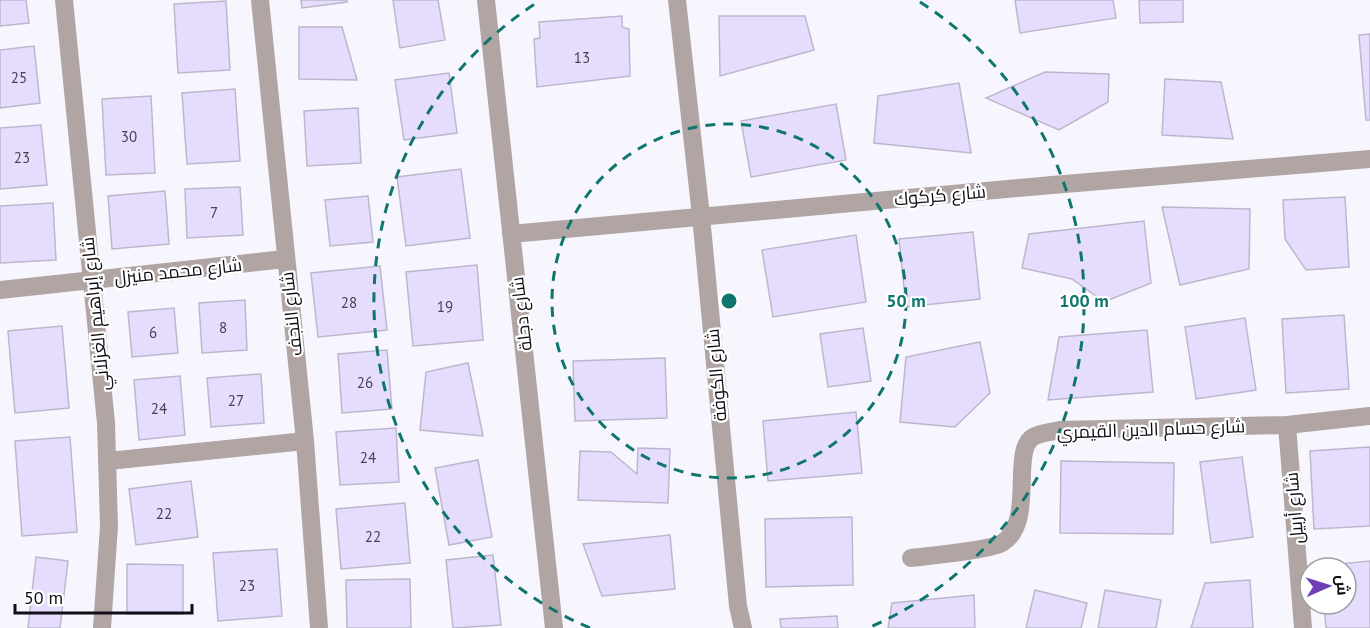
<svg xmlns="http://www.w3.org/2000/svg" width="1370" height="628" viewBox="0 0 1370 628" font-family="'PT Sans',Cairo,sans-serif">
  <style>
    .building { fill: #e6ddfe; stroke: #bdb7cd; stroke-width: 1.5 }
    .lines { fill: none; stroke-linecap: round; stroke-linejoin: round }
    .minor { stroke: #b0a5a3; stroke-width: 18 }
    .ring { fill: none; stroke: #0f766e; stroke-width: 3; stroke-dasharray: 10 8 }
    .labels { text-anchor: middle; dominant-baseline: central; stroke-width: 4.5; stroke-linejoin: round; paint-order: stroke }
    .number-label { font-size: 15px; fill: #464250 }
    .street-label { font-size: 18px; fill: #100e16; stroke: #fff }
    .centre { fill: #0f766e; stroke: #fff; stroke-width: 3 }
    .ring-label { font-size: 18px; text-anchor: middle; font-weight: bold; fill: #0f766e; stroke: #fff; stroke-width: 4.5; stroke-linejoin: round; paint-order: stroke }
  </style>
  <rect width="100%" height="100%" fill="#f7f5fe"/>
  <path class="building" d="M 0,0 L 26,0 L 29,23 L 0,26 Z
    M 301,0 L 347,0 L 347,2 L 302,8 Z
    M 393,0 L 438,0 L 445,40 L 400,48 Z
    M 1015,0 L 1113,0 L 1116,18 L 1020,33 Z
    M 1139,0 L 1183,0 L 1183,22 L 1140,23 Z
    M 226,1 L 230,70 L 178,73 L 174,4 Z
    M 622,16 L 622,27 L 629,29 L 630,76 L 537,87 L 534,39 L 540,38 L 539,22 Z
    M 719,16 L 805,16 L 814,50 L 720,76 Z
    M 299,27 L 342,27 L 357,80 L 299,79 Z
    M 1370,34 L 1370,120 L 1366,120 L 1359,35 Z
    M 34,46 L 40,103 L 0,108 L 0,50 Z
    M 1045,72 L 1109,74 L 1108,102 L 1059,130 L 986,98 Z
    M 449,73 L 457,133 L 404,140 L 395,80 Z
    M 1165,79 L 1221,82 L 1233,139 L 1162,135 Z
    M 959,83 L 971,153 L 874,143 L 878,96 Z
    M 235,89 L 240,161 L 187,164 L 182,93 Z
    M 151,96 L 155,173 L 106,175 L 102,99 Z
    M 836,104 L 846,160 L 751,177 L 741,121 Z
    M 358,108 L 361,163 L 307,166 L 304,111 Z
    M 41,125 L 47,185 L 0,189 L 0,128 Z
    M 461,169 L 470,238 L 406,246 L 397,177 Z
    M 240,187 L 243,235 L 187,238 L 185,189 Z
    M 165,191 L 169,244 L 112,249 L 108,196 Z
    M 368,196 L 373,242 L 330,246 L 325,200 Z
    M 1345,197 L 1349,267 L 1306,270 L 1285,239 L 1283,200 Z
    M 53,203 L 56,260 L 0,263 L 0,206 Z
    M 1162,207 L 1250,209 L 1249,269 L 1180,285 Z
    M 1144,221 L 1151,283 L 1104,302 L 1072,279 L 1022,268 L 1029,234 Z
    M 973,232 L 980,299 L 906,307 L 899,239 Z
    M 856,235 L 866,302 L 773,317 L 762,250 Z
    M 477,265 L 483,340 L 413,346 L 406,272 Z
    M 380,266 L 387,330 L 318,337 L 311,273 Z
    M 245,300 L 247,350 L 202,353 L 199,303 Z
    M 174,308 L 178,353 L 132,357 L 128,312 Z
    M 1344,315 L 1349,389 L 1286,393 L 1282,319 Z
    M 1245,318 L 1256,390 L 1196,399 L 1185,327 Z
    M 62,326 L 69,408 L 15,413 L 8,331 Z
    M 863,328 L 871,381 L 828,387 L 820,334 Z
    M 1147,330 L 1153,392 L 1048,400 L 1059,337 Z
    M 980,342 L 990,393 L 955,427 L 900,422 L 906,357 Z
    M 387,350 L 392,409 L 342,413 L 338,354 Z
    M 665,358 L 667,418 L 575,421 L 573,361 Z
    M 468,363 L 483,436 L 420,430 L 426,372 Z
    M 261,374 L 264,423 L 211,427 L 207,378 Z
    M 180,376 L 185,435 L 139,440 L 134,380 Z
    M 856,412 L 862,473 L 768,481 L 763,421 Z
    M 396,428 L 399,482 L 340,485 L 336,432 Z
    M 70,437 L 77,532 L 22,536 L 15,441 Z
    M 1370,447 L 1370,526 L 1314,529 L 1310,451 Z
    M 638,448 L 670,449 L 668,503 L 578,500 L 580,451 L 611,452 L 637,474 Z
    M 1242,457 L 1253,537 L 1211,543 L 1200,462 Z
    M 478,460 L 492,537 L 449,545 L 435,468 Z
    M 1061,461 L 1174,463 L 1173,534 L 1060,533 Z
    M 191,481 L 198,537 L 136,545 L 129,489 Z
    M 405,503 L 410,563 L 341,569 L 336,509 Z
    M 852,517 L 853,585 L 766,587 L 765,519 Z
    M 670,535 L 675,589 L 602,596 L 583,544 Z
    M 277,549 L 282,616 L 218,621 L 213,553 Z
    M 493,555 L 501,625 L 453,628 L 446,560 Z
    M 36,557 L 68,561 L 60,628 L 28,628 Z
    M 1370,561 L 1370,628 L 1326,628 L 1324,604 L 1346,604 L 1346,568 L 1320,566 Z
    M 127,564 L 183,565 L 183,614 L 127,614 Z
    M 410,579 L 411,628 L 347,628 L 346,580 Z
    M 1250,580 L 1253,628 L 1191,628 L 1205,583 Z
    M 1035,590 L 1087,603 L 1081,628 L 1026,628 Z
    M 1105,590 L 1161,600 L 1156,628 L 1098,628 Z
    M 974,595 L 975,628 L 888,628 L 892,603 Z
    M 837,616 L 838,628 L 781,628 L 780,619 Z"/>
  <g class="lines">
    <path class="minor" d="M 64,0 L 106,423 L 109,526 L 102,628
      M 260,0 L 305,441 L 319,628
      M 486,0 L 554,628
      M 677,0 L 701,216 L 738,606 L 743,628
      M 511,234 L 1052,185 L 1370,159
      M 0,290 L 285,259
      M 1287,425 L 1303,628
      M 108,461 L 305,441
      M 911,558 C 927,556 991,550 1002,543 C 1036,523 1010,451 1033,437 C 1040,433 1052,432 1060,430 L 1287,425 L 1370,416"/>
  </g>
  <g class="ring">
    <circle cx="729" cy="301" r="177"/>
    <path d="M590 628A355 355 0 0 1 538 2M920 2A355 355 0 0 1 868 628"/>
  </g>
  <g class="labels">
    <g class="number-label">
      <text x="582" y="57">13</text>
      <text x="19" y="77">25</text>
      <text x="129" y="136">30</text>
      <text x="22" y="157">23</text>
      <text x="214" y="212">7</text>
      <text x="349" y="302">28</text>
      <text x="445" y="306">19</text>
      <text x="223" y="327">8</text>
      <text x="153" y="332">6</text>
      <text x="365" y="382">26</text>
      <text x="236" y="400">27</text>
      <text x="159" y="408">24</text>
      <text x="368" y="457">24</text>
      <text x="164" y="513">22</text>
      <text x="373" y="536">22</text>
      <text x="247" y="585">23</text>
    </g>
    <g class="street-label">
      <text transform="translate(940 195) rotate(-5)">شارع كركوك</text>
      <text transform="translate(178 271) rotate(-6)">شارع محمد منيزل</text>
      <text transform="translate(95 314) rotate(-96)">شارع إبراهيم الغزلاني</text>
      <text transform="translate(291 314) rotate(-96)">شارع النجف</text>
      <text transform="translate(521 314) rotate(-97)">شارع دجلة</text>
      <text transform="translate(716 375) rotate(-95)">شارع الكوفة</text>
      <text transform="translate(1151 429) rotate(-2)">شارع حسام الدين القيمري</text>
      <text transform="translate(1294 508) rotate(-95)">شارع أربيل</text>
    </g>
  </g>
  <circle cx="729" cy="301" r="9" class="centre"/>
  <g class="ring-label">
    <text x="906" y="307">50 m</text>
    <text x="1084" y="307">100 m</text>
  </g>
  <g transform="translate(1328 586) rotate(87)"><circle r="28" fill="#ffffff" stroke="#9f9fa2" stroke-width="1.5"/>
  <path d="M0-4.5L10 22L0 15L-10 22Z" fill="#6e40b8"/>
  <text y="-9" font-size="16" font-weight="bold" text-anchor="middle" fill="#100e16">ش</text>
  </g>
  <path d="M15 604v9h177v-9" fill="none" stroke="#100e16" stroke-width="3"/>
  <text x="24" y="604" font-size="18" fill="#100e16" stroke="#ffffff" stroke-width="4.5" paint-order="stroke">50 m</text>
</svg>
